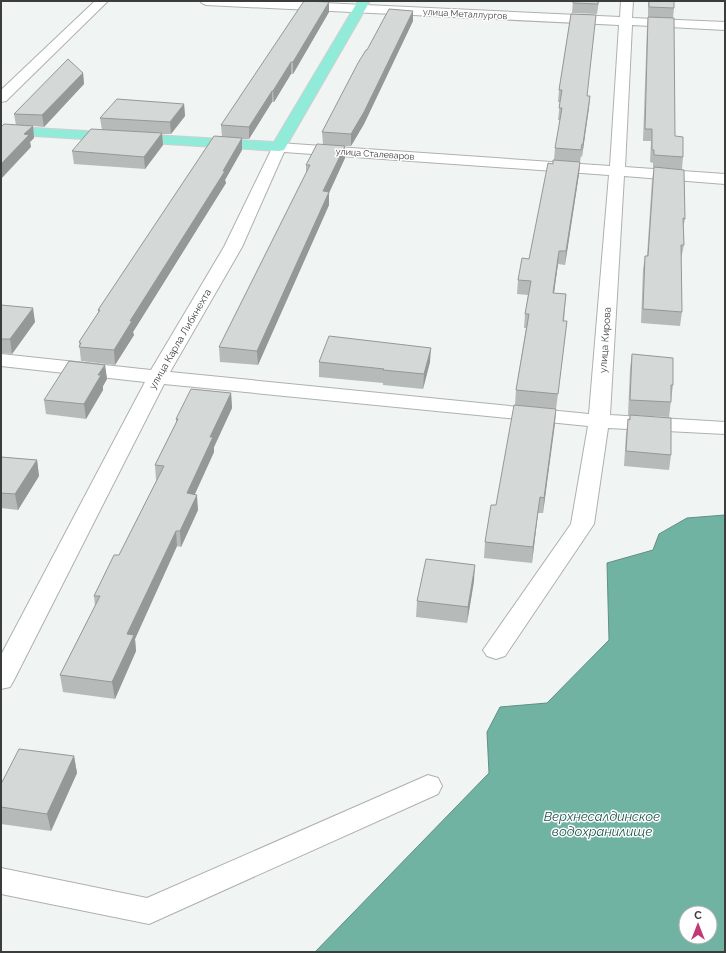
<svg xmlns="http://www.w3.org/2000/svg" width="726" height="953" viewBox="0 0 726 953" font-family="Raleway,sans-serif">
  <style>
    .water { fill: #70b3a3; stroke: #609084; fill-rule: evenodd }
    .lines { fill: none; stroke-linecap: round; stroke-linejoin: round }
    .street-casing { stroke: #adb1af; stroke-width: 2 }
    .primary-casing { stroke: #d0d0d0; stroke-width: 2 }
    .street { fill: #fff; fill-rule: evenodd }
    .primary { fill: #91ebd9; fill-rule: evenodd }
    .wall { fill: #b6bbb9 }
    .shaded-wall { fill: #949896 }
    .building { fill: #d4d9d7; stroke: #949896 }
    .labels { text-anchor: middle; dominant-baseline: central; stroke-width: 3; stroke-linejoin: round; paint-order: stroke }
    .far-street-label { font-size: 9px; fill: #3b3d3c; stroke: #fff }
    .street-label { font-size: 10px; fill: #3b3d3c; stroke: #fff }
    .near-water-label { font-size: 13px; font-style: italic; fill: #175145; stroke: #fff }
  </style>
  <rect width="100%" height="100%" fill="#f0f4f3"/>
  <path class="water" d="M 725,515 L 725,952 L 315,952 L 489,773 L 487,732 L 500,707 L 547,703 L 609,640 L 607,563 L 653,550 L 659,534 L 687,518 ZM 686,913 L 710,913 L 710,937 L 686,937 Z"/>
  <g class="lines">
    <g class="street-casing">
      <path id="street" d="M 95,1 L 108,1 L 6,101 L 1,102 L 1,90 Z
        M 200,1 L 280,1 L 620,17 L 621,1 L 633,1 L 632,18 L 725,22 L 725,30 L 632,25 L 625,167 L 725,174 L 725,184 L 624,176 L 610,415 L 725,422 L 725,434 L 608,428 L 594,524 L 505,656 L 496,659 L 487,656 L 483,650 L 571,524 L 588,426 L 164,384 L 14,680 L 10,687 L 1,689 L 1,655 L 145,382 L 1,366 L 1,354 L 151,370 L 224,247 L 274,144 L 279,143 L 610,166 L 619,25 L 206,5 L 202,3 ZM 284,152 L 609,175 L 589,414 L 170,372 L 242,247 Z
        M 428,775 L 438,778 L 442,786 L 438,794 L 149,924 L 1,894 L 1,868 L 147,898 Z"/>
    </g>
    <g class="primary-casing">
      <path id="primary" d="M 358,1 L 370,1 L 284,150 L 279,151 L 1,134 L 1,126 L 274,142 Z"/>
    </g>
    <use href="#street" class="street"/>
    <use href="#primary" class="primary"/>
  </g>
  <path class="wall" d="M 312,1 L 336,1 L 335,2 Z
    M 573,1 L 599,1 L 597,14 L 572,13 Z
    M 648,1 L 674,1 L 674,8 L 673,18 L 675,136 L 683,157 L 682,169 L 685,219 L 683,228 L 684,245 L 681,259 L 682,312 L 680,326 L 641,323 L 643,269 L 645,256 L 647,256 L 652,180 L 654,168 L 653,167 L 653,163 L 650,162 L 651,141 L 643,141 L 647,27 L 648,17 Z
    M 329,2 L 329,12 L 293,74 L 291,74 L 274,102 L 272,102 L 249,139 L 242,139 L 242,150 L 225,180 L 226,183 L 133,332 L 134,335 L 115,365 L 81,361 L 79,342 L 98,313 L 98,310 L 222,137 L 221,125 Z
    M 413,11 L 413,21 L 364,124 L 351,146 L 345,146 L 345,158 L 329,193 L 329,205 L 258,365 L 220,362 L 219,347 L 306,173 L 306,165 L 323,144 L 322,132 L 367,50 Z
    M 571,14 L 587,96 L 590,96 L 582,157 L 581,156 L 580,162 L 579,174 L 565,265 L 558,264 L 554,293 L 566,294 L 564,321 L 565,335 L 556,409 L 515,405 L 516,390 L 526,328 L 524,328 L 525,314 L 528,295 L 517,294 L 518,280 L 529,259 L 553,164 L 554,160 L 555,148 L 560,120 L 558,120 L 560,102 L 558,102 L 559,90 Z
    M 83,73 L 84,84 L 44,127 L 33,126 L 34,138 L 30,142 L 31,147 L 16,125 L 14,114 Z
    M 184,104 L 185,116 L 171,134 L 162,134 L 163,145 L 145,169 L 74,164 L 72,151 L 102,130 L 100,118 Z
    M 1,305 L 35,322 L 12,354 L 1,353 Z
    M 632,354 L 673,385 L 669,417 L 628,415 L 630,368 Z
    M 319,362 L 430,362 L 423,389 L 383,385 L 383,383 L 319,377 Z
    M 105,365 L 107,379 L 103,386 L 103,390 L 86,419 L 46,414 L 44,400 Z
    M 231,393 L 232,408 L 214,447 L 214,452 L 195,494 L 198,510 L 181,547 L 177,546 L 135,639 L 136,651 L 115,699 L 63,692 L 60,675 L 95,606 L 94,596 L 119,555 L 157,480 L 156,480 L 155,465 L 176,423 L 176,419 Z
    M 556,409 L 543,513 L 538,513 L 532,563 L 484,558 L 485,542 L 496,505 Z
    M 630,415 L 671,455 L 669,470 L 624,466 L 626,434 L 628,419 L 629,420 Z
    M 1,457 L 37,460 L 39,476 L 18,510 L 1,508 Z
    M 474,581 L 467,623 L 416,617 L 417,601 Z
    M 74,756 L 77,773 L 51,831 L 1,824 L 1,784 Z"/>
  <path class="shaded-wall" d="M 329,2 L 329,12 L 293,74 L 293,62 Z
    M 413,11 L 413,21 L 364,124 L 351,146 L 351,134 Z
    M 291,62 L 291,74 L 274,102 L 273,91 Z
    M 83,73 L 84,84 L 44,127 L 42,115 Z
    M 272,91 L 272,102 L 249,139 L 249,127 Z
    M 590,96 L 589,108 L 582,157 L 583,144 Z
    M 184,104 L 185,116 L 171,134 L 170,122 Z
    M 33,126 L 34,138 L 30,142 L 31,147 L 1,179 L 1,164 L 24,134 Z
    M 162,133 L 163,145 L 145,169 L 144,157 Z
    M 242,138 L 242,150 L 225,180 L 226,183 L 133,332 L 134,335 L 115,365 L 114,350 L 130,321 L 223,171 Z
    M 345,146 L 345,158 L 329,193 L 329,205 L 258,365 L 257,351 L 323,191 Z
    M 580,162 L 579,174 L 565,265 L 566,251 Z
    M 559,251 L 558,264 L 552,307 L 553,293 Z
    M 33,308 L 35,322 L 12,354 L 10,339 Z
    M 567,321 L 565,335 L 556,409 L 558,394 Z
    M 431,348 L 430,362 L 423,389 L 424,374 Z
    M 105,365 L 107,379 L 103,386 L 103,390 L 86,419 L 84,404 L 98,375 Z
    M 231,393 L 232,408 L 214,447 L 214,452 L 188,509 L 187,493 L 210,437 Z
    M 556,409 L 555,424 L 543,513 L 544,498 Z
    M 37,460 L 39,476 L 18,510 L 15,494 Z
    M 197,495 L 198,510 L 181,547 L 180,531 Z
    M 540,497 L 538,513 L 532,563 L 533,547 Z
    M 176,531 L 177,546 L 135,639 L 136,651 L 115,699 L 112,682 L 127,634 Z
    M 475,565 L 474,581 L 467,623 L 468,607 Z
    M 74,756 L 77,773 L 51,831 L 47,814 Z"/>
  <path class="building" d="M 304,1 L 329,2 L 293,62 L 291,62 L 273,91 L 272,91 L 249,127 L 221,125 Z
    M 573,1 L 598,1 L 598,4 L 573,3 Z
    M 649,1 L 674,1 L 674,8 L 649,7 Z
    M 389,9 L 413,11 L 364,112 L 351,134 L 322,132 L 358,63 L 366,50 L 367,50 Z
    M 571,14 L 596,15 L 587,96 L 590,96 L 583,144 L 582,144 L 581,150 L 555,148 L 562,108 L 559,108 L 562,90 L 559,90 Z
    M 648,17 L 674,18 L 675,136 L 683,137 L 683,157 L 654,155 L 654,150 L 652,150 L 652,129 L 645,129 Z
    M 68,59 L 83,73 L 42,115 L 14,114 Z
    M 117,99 L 184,104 L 170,122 L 100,118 Z
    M 4,124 L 33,126 L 24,134 L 29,135 L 1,164 L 1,127 Z
    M 91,129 L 162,133 L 144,157 L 72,151 Z
    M 214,136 L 242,138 L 223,171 L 225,171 L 130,321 L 132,321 L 114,350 L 79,347 L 81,343 L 79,342 L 100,310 L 98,310 Z
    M 317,144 L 345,146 L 323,191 L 329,192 L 257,351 L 219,347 L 310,165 L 306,165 Z
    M 553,160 L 580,162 L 566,251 L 559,251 L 553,293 L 566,294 L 563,321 L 567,321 L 558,394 L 516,390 L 529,314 L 525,314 L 531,281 L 518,280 L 522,258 L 529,259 L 548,163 L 553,164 Z
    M 654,167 L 684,170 L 685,219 L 683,218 L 684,245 L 681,245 L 682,312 L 643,309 L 645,256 L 648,256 Z
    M 1,305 L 33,308 L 10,339 L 1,339 Z
    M 329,336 L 431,348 L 424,374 L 383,370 L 384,369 L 319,362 Z
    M 632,354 L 673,358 L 673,385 L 671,385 L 671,402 L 630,400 Z
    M 69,361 L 105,365 L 98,375 L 101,375 L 84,404 L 44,400 Z
    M 191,389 L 231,393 L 210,437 L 213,437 L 187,493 L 197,495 L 180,531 L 176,531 L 127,634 L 134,635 L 112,682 L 60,675 L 100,596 L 94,596 L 114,555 L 119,555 L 164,466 L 155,465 L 178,419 L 176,419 Z
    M 514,405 L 556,409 L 544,498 L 540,497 L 533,547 L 485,542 L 491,505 L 496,505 Z
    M 630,415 L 671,418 L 671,455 L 626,451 L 628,419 L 630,420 Z
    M 1,457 L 37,460 L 15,494 L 1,493 Z
    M 426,559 L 475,565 L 468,607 L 417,601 Z
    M 19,749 L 74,756 L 47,814 L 1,807 L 1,784 Z"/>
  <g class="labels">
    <g class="far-street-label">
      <text transform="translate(465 14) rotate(3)">улица Металлургов</text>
      <text transform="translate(375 154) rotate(4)">улица Сталеваров</text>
    </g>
    <g class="street-label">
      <text transform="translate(180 339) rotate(-60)">улица Карла Либкнехта</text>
      <text transform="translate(605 340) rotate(-86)">улица Кирова</text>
    </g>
    <g class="near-water-label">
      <text x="602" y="816">Верхнесалдинское<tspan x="602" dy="15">водохранилище</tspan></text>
    </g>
  </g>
  <rect width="726" height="953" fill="none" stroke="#3b3d3c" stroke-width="4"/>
  <g transform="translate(698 925)"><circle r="19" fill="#ffffff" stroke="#b1b1b1"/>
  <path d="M0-3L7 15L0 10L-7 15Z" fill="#c13977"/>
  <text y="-6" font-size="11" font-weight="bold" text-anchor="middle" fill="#3b3d3c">С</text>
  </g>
</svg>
